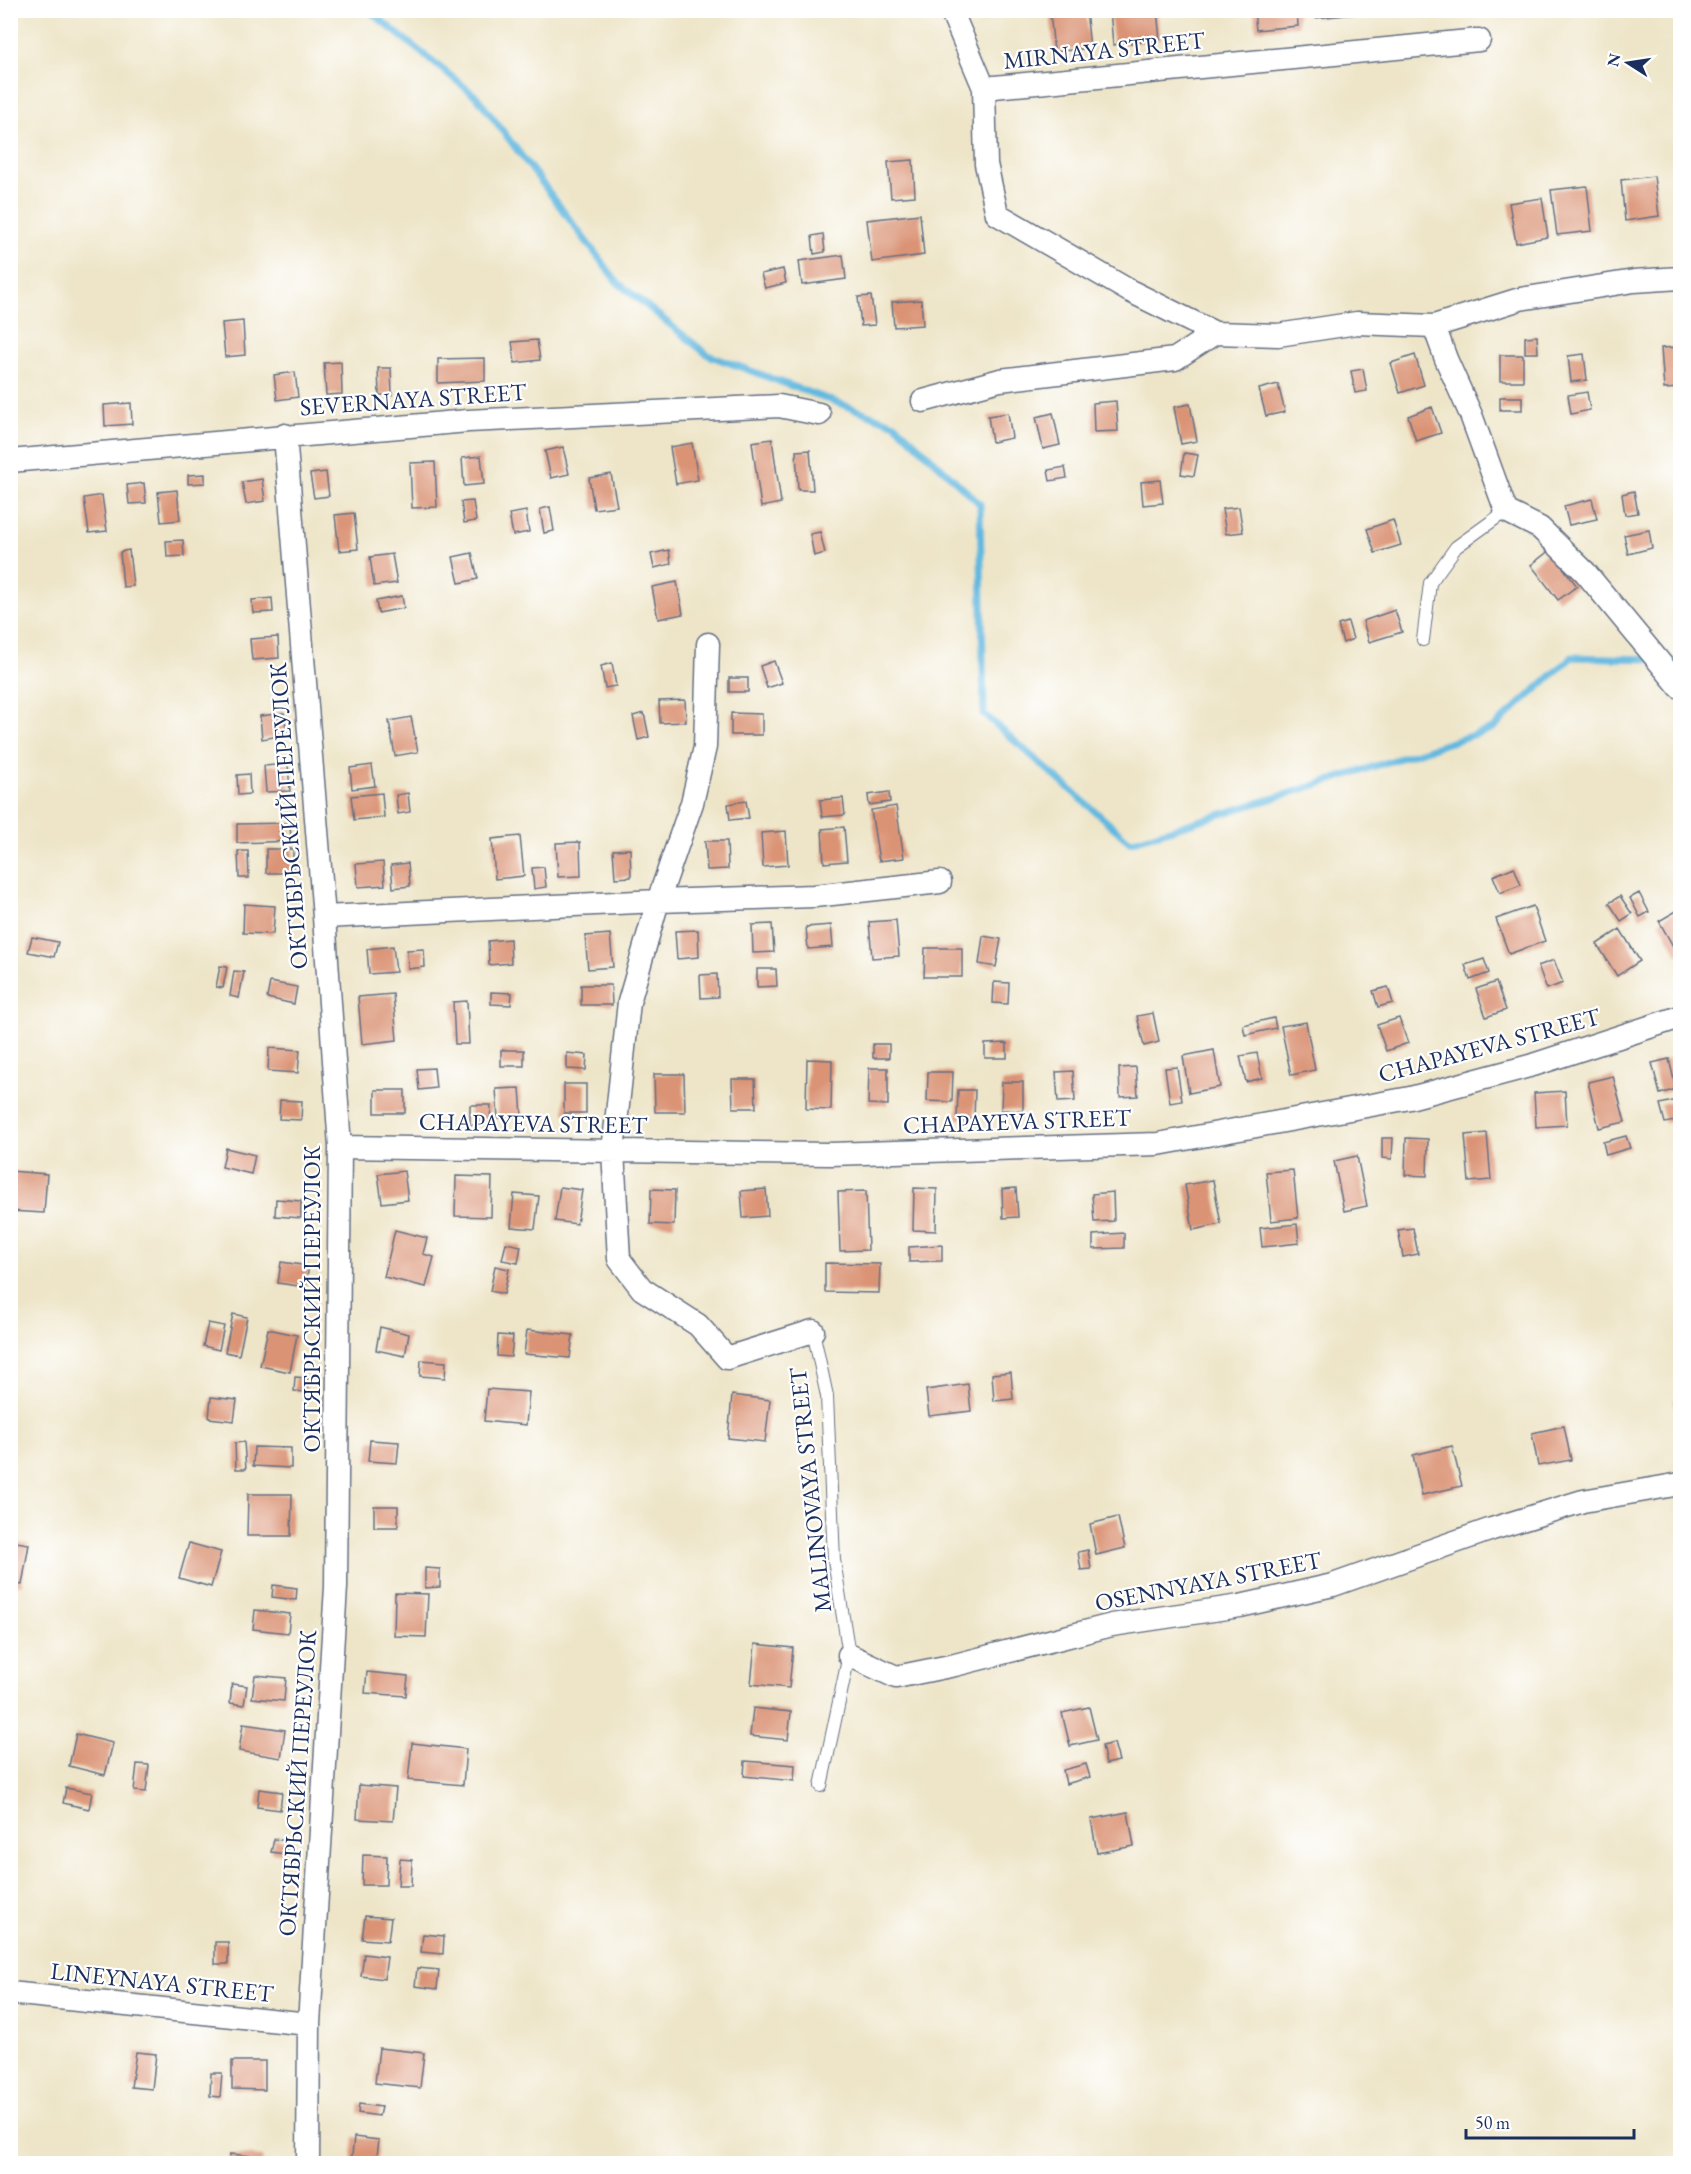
<svg xmlns="http://www.w3.org/2000/svg" width="1691" height="2174" viewBox="0 0 1691 2174" font-family="'EB Garamond',serif">
  <style>
    .lines { fill: none; stroke-linecap: round; stroke-linejoin: round }
    .stream { stroke: #62b8df; stroke-width: 7 }
    .building { fill: #da9375 }
    .service-casing { stroke: #656f83; stroke-width: 14 }
    .minor-casing { stroke: #656f83; stroke-width: 25 }
    .service { stroke: #fff; stroke-width: 12 }
    .minor { stroke: #fff; stroke-width: 22 }
    .labels { text-anchor: middle; dominant-baseline: central; stroke-width: 4.5; stroke-linejoin: round; paint-order: stroke }
    .street-label { font-size: 24px; fill: #1b2f5e; stroke: #fff }
  </style>
  <rect width="100%" height="100%" fill="#fff"/>
  <filter id="ink" filterUnits="userSpaceOnUse"><feTurbulence type="fractalNoise" baseFrequency=".0167" numOctaves="2"/><feDisplacementMap in="SourceGraphic" scale="12" xChannelSelector="R" yChannelSelector="G"/><feConvolveMatrix kernelMatrix="1 2 1 2 8 2 1 2 1" color-interpolation-filters="sRGB"/></filter>
  <filter id="wash" filterUnits="userSpaceOnUse"><feTurbulence type="fractalNoise" baseFrequency=".008" numOctaves="4" result="noise"/><feDisplacementMap in="SourceGraphic" scale="24" xChannelSelector="R" yChannelSelector="G"/><feGaussianBlur stdDeviation="1.35" result="paint"/><feColorMatrix in="noise" values="0 0 0 0 0 0 0 0 0 0 0 0 0 0 0 0 0 1.4 0 .05"/><feComposite in="paint" operator="in"/></filter>
  <g filter="url(#wash)">
    <rect width="100%" height="100%" fill="#eee5c8"/>
    <g class="lines">
      <path class="stream" d="M 368,10 L 477,97 L 617,282 L 708,355 L 895,424 L 980,504 L 984,714 L 1130,842 L 1300,790 L 1492,729 L 1572,657 L 1651,659
        M 1665,660 L 1680,663"/>
    </g>
    <g id="blocks">
      <path class="building" d="M 1086,10 L 1090,48 L 1054,52 L 1050,11 Z
        M 1110,10 L 1157,10 L 1160,40 L 1113,45 Z
        M 1254,10 L 1297,10 L 1298,26 L 1256,30 Z
        M 1314,10 L 1357,10 L 1357,14 L 1315,18 Z
        M 1680,137 L 1680,158 L 1679,158 L 1676,138 Z
        M 913,160 L 915,196 L 891,198 L 888,162 Z
        M 1654,176 L 1659,216 L 1625,221 L 1621,180 Z
        M 1587,186 L 1592,231 L 1557,235 L 1551,190 Z
        M 1542,198 L 1548,237 L 1516,243 L 1509,203 Z
        M 920,214 L 924,255 L 872,262 L 867,220 Z
        M 823,234 L 825,252 L 814,254 L 812,236 Z
        M 843,255 L 846,279 L 802,285 L 799,261 Z
        M 783,269 L 786,283 L 765,288 L 761,274 Z
        M 871,296 L 875,325 L 861,326 L 858,297 Z
        M 921,300 L 923,325 L 894,327 L 892,302 Z
        M 243,321 L 245,355 L 225,357 L 222,323 Z
        M 1537,336 L 1538,353 L 1525,353 L 1525,337 Z
        M 537,340 L 540,360 L 515,363 L 512,342 Z
        M 1680,347 L 1680,388 L 1664,389 L 1661,348 Z
        M 1584,354 L 1587,380 L 1571,382 L 1568,356 Z
        M 1415,355 L 1424,385 L 1400,393 L 1391,363 Z
        M 1500,355 L 1523,355 L 1523,381 L 1500,381 Z
        M 485,358 L 485,381 L 438,383 L 438,359 Z
        M 341,362 L 342,394 L 326,395 L 324,363 Z
        M 378,368 L 391,368 L 392,395 L 379,395 Z
        M 1363,369 L 1367,391 L 1355,393 L 1351,371 Z
        M 295,372 L 298,397 L 277,400 L 274,375 Z
        M 1278,384 L 1285,412 L 1266,416 L 1259,389 Z
        M 1587,392 L 1590,410 L 1571,414 L 1568,395 Z
        M 1500,397 L 1522,397 L 1522,410 L 1500,410 Z
        M 1116,401 L 1118,431 L 1094,432 L 1093,403 Z
        M 131,403 L 132,424 L 105,426 L 104,405 Z
        M 1190,404 L 1197,441 L 1181,444 L 1174,407 Z
        M 1432,407 L 1441,433 L 1416,441 L 1408,416 Z
        M 1008,413 L 1012,438 L 992,442 L 988,416 Z
        M 1053,413 L 1060,445 L 1043,449 L 1036,417 Z
        M 772,439 L 781,503 L 761,507 L 752,442 Z
        M 692,443 L 698,480 L 676,484 L 670,447 Z
        M 563,447 L 569,474 L 551,478 L 545,451 Z
        M 810,450 L 813,490 L 798,490 L 796,451 Z
        M 1184,453 L 1198,455 L 1194,476 L 1181,474 Z
        M 481,456 L 484,484 L 464,486 L 462,458 Z
        M 435,462 L 437,507 L 412,508 L 410,463 Z
        M 1065,467 L 1067,478 L 1050,481 L 1048,470 Z
        M 326,472 L 329,496 L 314,498 L 310,474 Z
        M 205,474 L 205,483 L 188,484 L 188,475 Z
        M 611,474 L 617,506 L 594,509 L 589,478 Z
        M 262,479 L 265,501 L 246,504 L 242,482 Z
        M 1160,480 L 1163,503 L 1143,505 L 1141,482 Z
        M 144,483 L 146,503 L 129,504 L 127,485 Z
        M 177,490 L 180,520 L 161,522 L 158,492 Z
        M 1634,491 L 1638,513 L 1625,515 L 1622,494 Z
        M 102,495 L 107,531 L 89,533 L 84,498 Z
        M 1592,499 L 1597,519 L 1569,525 L 1564,506 Z
        M 473,501 L 476,521 L 464,523 L 461,502 Z
        M 550,507 L 554,531 L 544,533 L 540,509 Z
        M 1239,507 L 1243,532 L 1226,534 L 1222,509 Z
        M 526,511 L 529,532 L 513,535 L 509,514 Z
        M 354,513 L 358,549 L 339,551 L 335,515 Z
        M 1393,520 L 1401,545 L 1375,553 L 1367,529 Z
        M 1649,530 L 1652,548 L 1628,554 L 1624,535 Z
        M 820,532 L 825,553 L 814,556 L 810,534 Z
        M 183,540 L 184,556 L 167,557 L 166,541 Z
        M 129,550 L 133,586 L 123,587 L 120,552 Z
        M 669,550 L 671,564 L 654,568 L 651,554 Z
        M 1550,550 L 1577,586 L 1558,600 L 1531,565 Z
        M 472,553 L 478,579 L 459,583 L 453,557 Z
        M 392,554 L 397,583 L 374,586 L 370,557 Z
        M 677,582 L 683,614 L 658,619 L 652,587 Z
        M 402,596 L 404,608 L 378,613 L 376,601 Z
        M 272,598 L 273,612 L 253,613 L 252,600 Z
        M 1395,610 L 1402,632 L 1369,642 L 1363,621 Z
        M 1348,622 L 1353,639 L 1343,643 L 1338,625 Z
        M 278,637 L 279,658 L 252,660 L 250,639 Z
        M 774,661 L 782,683 L 767,688 L 760,666 Z
        M 612,663 L 616,686 L 605,688 L 601,666 Z
        M 729,678 L 748,678 L 748,692 L 729,692 Z
        M 685,700 L 686,722 L 660,723 L 659,701 Z
        M 284,713 L 287,735 L 262,739 L 260,716 Z
        M 644,713 L 649,737 L 638,740 L 633,716 Z
        M 731,713 L 762,714 L 762,735 L 731,735 Z
        M 411,717 L 418,752 L 395,756 L 389,721 Z
        M 288,764 L 290,791 L 266,792 L 264,766 Z
        M 372,765 L 375,786 L 352,789 L 350,768 Z
        M 249,774 L 250,794 L 238,795 L 237,775 Z
        M 889,792 L 890,802 L 869,805 L 868,795 Z
        M 382,793 L 384,817 L 354,820 L 351,796 Z
        M 408,793 L 410,812 L 398,814 L 396,795 Z
        M 843,798 L 845,815 L 822,817 L 820,800 Z
        M 746,801 L 749,818 L 730,820 L 728,804 Z
        M 896,806 L 904,858 L 879,861 L 871,810 Z
        M 290,823 L 291,841 L 237,843 L 237,824 Z
        M 844,827 L 847,861 L 824,863 L 822,829 Z
        M 786,831 L 788,865 L 763,867 L 761,833 Z
        M 520,836 L 524,876 L 495,879 L 492,839 Z
        M 705,841 L 727,841 L 728,869 L 707,870 Z
        M 580,842 L 581,876 L 558,877 L 556,843 Z
        M 266,849 L 293,849 L 293,873 L 266,873 Z
        M 630,849 L 631,877 L 615,878 L 613,850 Z
        M 238,851 L 248,851 L 249,878 L 239,878 Z
        M 383,862 L 385,885 L 358,887 L 356,864 Z
        M 408,863 L 410,886 L 393,888 L 391,865 Z
        M 544,867 L 546,887 L 534,889 L 532,868 Z
        M 1514,867 L 1521,885 L 1500,893 L 1493,876 Z
        M 1639,893 L 1649,912 L 1640,917 L 1630,898 Z
        M 1620,896 L 1632,914 L 1621,921 L 1609,903 Z
        M 244,904 L 275,906 L 273,934 L 243,933 Z
        M 1533,906 L 1545,941 L 1509,954 L 1496,919 Z
        M 1678,910 L 1680,913 L 1680,954 L 1678,955 L 1659,921 Z
        M 896,920 L 899,956 L 872,958 L 869,922 Z
        M 772,924 L 774,952 L 753,953 L 752,925 Z
        M 831,925 L 833,947 L 808,949 L 806,927 Z
        M 1620,929 L 1640,961 L 1617,976 L 1597,944 Z
        M 698,930 L 699,957 L 677,959 L 675,931 Z
        M 610,934 L 613,967 L 588,969 L 585,936 Z
        M 983,936 L 1001,939 L 996,967 L 979,964 Z
        M 32,937 L 58,942 L 54,957 L 28,952 Z
        M 510,939 L 511,963 L 489,965 L 488,941 Z
        M 393,946 L 396,972 L 369,974 L 367,949 Z
        M 925,948 L 962,948 L 962,977 L 924,977 Z
        M 424,949 L 425,967 L 408,969 L 407,950 Z
        M 1484,959 L 1489,973 L 1470,980 L 1465,965 Z
        M 1554,960 L 1563,983 L 1547,989 L 1538,966 Z
        M 220,966 L 227,967 L 223,988 L 216,987 Z
        M 757,969 L 776,969 L 777,986 L 757,987 Z
        M 234,971 L 244,972 L 239,998 L 230,996 Z
        M 717,974 L 718,997 L 701,998 L 700,975 Z
        M 270,982 L 297,987 L 294,1004 L 267,998 Z
        M 994,982 L 1009,983 L 1008,1004 L 993,1003 Z
        M 1496,982 L 1506,1010 L 1486,1017 L 1476,989 Z
        M 581,985 L 611,985 L 612,1005 L 581,1005 Z
        M 1388,987 L 1393,1003 L 1378,1007 L 1373,991 Z
        M 491,992 L 512,993 L 511,1005 L 491,1004 Z
        M 393,994 L 397,1040 L 362,1044 L 358,997 Z
        M 467,1001 L 469,1044 L 455,1044 L 453,1002 Z
        M 1153,1013 L 1159,1042 L 1144,1046 L 1137,1016 Z
        M 1274,1018 L 1276,1028 L 1245,1035 L 1243,1025 Z
        M 1399,1018 L 1408,1043 L 1386,1051 L 1377,1025 Z
        M 1306,1022 L 1315,1070 L 1291,1075 L 1281,1026 Z
        M 1007,1043 L 1007,1058 L 985,1058 L 985,1044 Z
        M 873,1044 L 889,1044 L 889,1058 L 873,1058 Z
        M 269,1048 L 300,1050 L 298,1073 L 268,1071 Z
        M 501,1050 L 524,1050 L 524,1066 L 501,1066 Z
        M 1214,1050 L 1220,1087 L 1189,1093 L 1183,1056 Z
        M 567,1053 L 587,1055 L 586,1070 L 567,1069 Z
        M 1257,1053 L 1262,1078 L 1246,1082 L 1240,1056 Z
        M 807,1059 L 832,1060 L 831,1110 L 806,1109 Z
        M 1669,1059 L 1676,1089 L 1660,1094 L 1652,1063 Z
        M 1136,1067 L 1138,1096 L 1120,1097 L 1119,1068 Z
        M 1177,1067 L 1182,1101 L 1170,1103 L 1165,1068 Z
        M 434,1068 L 436,1088 L 419,1090 L 417,1069 Z
        M 869,1068 L 888,1068 L 888,1105 L 868,1104 Z
        M 1073,1071 L 1075,1101 L 1058,1102 L 1056,1072 Z
        M 928,1072 L 953,1072 L 952,1102 L 927,1101 Z
        M 654,1074 L 684,1074 L 685,1112 L 655,1112 Z
        M 1613,1076 L 1625,1122 L 1599,1128 L 1588,1082 Z
        M 732,1079 L 755,1079 L 756,1108 L 733,1108 Z
        M 1002,1082 L 1023,1082 L 1023,1111 L 1001,1110 Z
        M 564,1084 L 586,1084 L 586,1113 L 564,1113 Z
        M 520,1088 L 522,1116 L 498,1118 L 496,1089 Z
        M 375,1090 L 405,1090 L 405,1113 L 375,1113 Z
        M 958,1090 L 975,1090 L 974,1119 L 957,1119 Z
        M 1565,1091 L 1567,1125 L 1536,1127 L 1534,1093 Z
        M 280,1100 L 302,1101 L 301,1120 L 279,1119 Z
        M 1677,1100 L 1680,1120 L 1665,1123 L 1660,1104 Z
        M 470,1105 L 491,1105 L 490,1125 L 470,1125 Z
        M 1487,1133 L 1491,1180 L 1469,1182 L 1465,1135 Z
        M 1626,1136 L 1630,1148 L 1606,1155 L 1603,1142 Z
        M 1382,1138 L 1393,1138 L 1392,1159 L 1382,1158 Z
        M 1406,1138 L 1428,1139 L 1427,1176 L 1405,1175 Z
        M 226,1148 L 255,1155 L 251,1174 L 222,1167 Z
        M 1357,1156 L 1367,1206 L 1344,1211 L 1334,1161 Z
        M 1293,1170 L 1298,1218 L 1271,1221 L 1266,1172 Z
        M 10,1171 L 47,1174 L 44,1213 L 10,1211 Z
        M 404,1171 L 408,1200 L 382,1203 L 378,1174 Z
        M 456,1176 L 492,1177 L 491,1217 L 455,1216 Z
        M 1213,1180 L 1221,1224 L 1193,1230 L 1185,1185 Z
        M 560,1187 L 582,1190 L 577,1224 L 555,1221 Z
        M 914,1188 L 937,1189 L 936,1231 L 913,1230 Z
        M 1016,1188 L 1018,1217 L 1003,1218 L 1002,1189 Z
        M 651,1189 L 675,1190 L 674,1225 L 650,1224 Z
        M 766,1189 L 768,1216 L 743,1218 L 741,1191 Z
        M 866,1191 L 868,1250 L 840,1251 L 838,1192 Z
        M 1113,1192 L 1114,1221 L 1094,1222 L 1092,1194 Z
        M 514,1194 L 539,1196 L 535,1229 L 511,1227 Z
        M 276,1199 L 301,1201 L 301,1218 L 275,1216 Z
        M 1297,1224 L 1299,1243 L 1262,1247 L 1260,1228 Z
        M 1413,1228 L 1418,1254 L 1403,1257 L 1398,1230 Z
        M 395,1230 L 427,1238 L 423,1254 L 434,1257 L 426,1287 L 384,1277 Z
        M 1124,1233 L 1124,1248 L 1093,1249 L 1093,1235 Z
        M 506,1243 L 521,1246 L 518,1263 L 502,1260 Z
        M 942,1245 L 942,1261 L 909,1262 L 909,1247 Z
        M 281,1262 L 309,1266 L 305,1287 L 278,1283 Z
        M 825,1263 L 880,1264 L 879,1293 L 825,1292 Z
        M 495,1266 L 509,1269 L 504,1294 L 490,1291 Z
        M 233,1314 L 247,1317 L 239,1355 L 225,1352 Z
        M 208,1323 L 224,1326 L 219,1350 L 203,1346 Z
        M 380,1327 L 409,1334 L 405,1356 L 376,1350 Z
        M 268,1329 L 297,1335 L 290,1372 L 260,1366 Z
        M 527,1330 L 573,1335 L 570,1358 L 524,1354 Z
        M 498,1335 L 513,1336 L 511,1357 L 497,1356 Z
        M 421,1360 L 446,1362 L 445,1378 L 420,1376 Z
        M 1011,1372 L 1013,1399 L 994,1401 L 992,1374 Z
        M 295,1377 L 307,1378 L 306,1392 L 294,1391 Z
        M 968,1384 L 971,1411 L 929,1416 L 926,1390 Z
        M 487,1389 L 529,1392 L 526,1425 L 484,1421 Z
        M 732,1395 L 770,1400 L 765,1442 L 728,1438 Z
        M 211,1397 L 237,1400 L 234,1421 L 209,1418 Z
        M 1680,1399 L 1680,1427 L 1679,1427 L 1674,1400 Z
        M 1564,1426 L 1571,1460 L 1538,1466 L 1532,1433 Z
        M 370,1440 L 399,1442 L 397,1463 L 368,1461 Z
        M 244,1442 L 246,1469 L 236,1469 L 235,1443 Z
        M 1452,1446 L 1462,1486 L 1422,1495 L 1413,1455 Z
        M 254,1447 L 291,1448 L 291,1468 L 253,1466 Z
        M 248,1494 L 292,1494 L 291,1536 L 247,1536 Z
        M 374,1506 L 398,1506 L 398,1527 L 374,1527 Z
        M 1118,1517 L 1125,1548 L 1096,1555 L 1090,1524 Z
        M 10,1541 L 29,1544 L 22,1585 L 10,1583 Z
        M 189,1543 L 221,1552 L 211,1587 L 179,1578 Z
        M 1088,1550 L 1091,1569 L 1081,1570 L 1078,1552 Z
        M 425,1568 L 440,1569 L 440,1587 L 425,1588 Z
        M 273,1585 L 297,1588 L 296,1600 L 272,1597 Z
        M 395,1593 L 428,1594 L 426,1637 L 394,1636 Z
        M 255,1610 L 290,1614 L 288,1633 L 253,1629 Z
        M 755,1644 L 793,1648 L 789,1688 L 751,1684 Z
        M 367,1672 L 408,1676 L 406,1696 L 365,1693 Z
        M 255,1675 L 286,1678 L 284,1701 L 252,1698 Z
        M 232,1684 L 247,1686 L 244,1705 L 230,1703 Z
        M 1089,1707 L 1097,1740 L 1070,1746 L 1062,1713 Z
        M 753,1708 L 791,1712 L 788,1740 L 750,1736 Z
        M 243,1724 L 285,1730 L 281,1758 L 239,1751 Z
        M 76,1734 L 113,1743 L 105,1775 L 69,1766 Z
        M 412,1743 L 466,1749 L 463,1785 L 408,1780 Z
        M 1114,1743 L 1119,1761 L 1106,1764 L 1102,1746 Z
        M 745,1761 L 795,1765 L 794,1781 L 744,1776 Z
        M 137,1764 L 149,1765 L 146,1792 L 134,1791 Z
        M 1086,1764 L 1090,1777 L 1066,1784 L 1063,1770 Z
        M 359,1785 L 396,1788 L 393,1821 L 357,1819 Z
        M 66,1788 L 92,1793 L 89,1809 L 63,1803 Z
        M 259,1789 L 282,1792 L 280,1810 L 257,1807 Z
        M 1128,1812 L 1134,1846 L 1097,1853 L 1091,1819 Z
        M 274,1839 L 287,1841 L 285,1854 L 271,1852 Z
        M 363,1855 L 387,1856 L 386,1885 L 362,1885 Z
        M 400,1859 L 412,1860 L 411,1886 L 398,1886 Z
        M 365,1916 L 391,1918 L 388,1941 L 362,1939 Z
        M 423,1934 L 444,1936 L 443,1954 L 421,1952 Z
        M 215,1942 L 228,1942 L 228,1964 L 215,1964 Z
        M 364,1954 L 387,1957 L 384,1979 L 361,1976 Z
        M 417,1968 L 439,1970 L 437,1989 L 415,1986 Z
        M 379,2048 L 424,2053 L 420,2088 L 375,2083 Z
        M 136,2052 L 156,2054 L 152,2089 L 131,2087 Z
        M 232,2061 L 265,2061 L 265,2090 L 232,2089 Z
        M 211,2073 L 222,2073 L 220,2097 L 210,2096 Z
        M 359,2104 L 381,2107 L 379,2116 L 358,2113 Z
        M 354,2137 L 379,2140 L 376,2164 L 351,2164 Z
        M 230,2154 L 263,2157 L 262,2164 L 229,2164 Z"/>
    </g>
  </g>
  <g filter="url(#ink)">
    <use href="#blocks" fill-opacity="0" stroke="#656f83" stroke-width="1.5"/>
    <g class="lines">
      <g class="service-casing">
        <path id="service" d="M 1423,640 L 1430,583 L 1456,547 L 1506,511
          M 813,1331 L 827,1396 L 834,1560 L 849,1655 L 821,1786"/>
      </g>
      <g class="minor-casing">
        <path id="minor" d="M 951,10 L 984,88 L 986,164 L 997,214 L 1128,290 L 1215,333
          M 984,88 L 1479,40
          M 1434,326 L 1446,359 L 1471,415 L 1506,511 L 1540,528 L 1585,572 L 1680,687
          M 923,401 L 1000,380 L 1175,359 L 1215,333 L 1278,335 L 1357,323 L 1434,326 L 1520,299 L 1634,281 L 1680,278
          M 285,435 L 324,917 L 340,1147 L 336,1587 L 309,2024 L 308,2164
          M 10,461 L 468,421 L 779,406 L 819,414
          M 708,644 L 705,747 L 692,803 L 658,901 L 629,1002 L 613,1151 L 619,1259 L 642,1289 L 698,1325 L 727,1358 L 813,1331
          M 324,917 L 658,901 L 814,896 L 940,882
          M 340,1147 L 830,1154 L 1158,1144 L 1410,1098 L 1533,1065 L 1680,1017
          M 849,1655 L 896,1677 L 955,1665 L 1112,1625 L 1240,1606 L 1333,1585 L 1492,1529 L 1583,1501 L 1680,1484
          M 10,1993 L 309,2024"/>
      </g>
      <use href="#service" class="service"/>
      <use href="#minor" class="minor"/>
    </g>
  </g>
  <g class="labels">
    <g class="street-label">
      <text transform="translate(1104 50) rotate(-6)">MIRNAYA STREET</text>
      <text transform="translate(413 399) rotate(-4)">SEVERNAYA STREET</text>
      <text transform="translate(288 816) rotate(-94)">ОКТЯБРЬСКИЙ ПЕРЕУЛОК</text>
      <text transform="translate(1489 1045) rotate(-15)">CHAPAYEVA STREET</text>
      <text transform="translate(1017 1121) rotate(-2)">CHAPAYEVA STREET</text>
      <text transform="translate(533 1123) rotate(1)">CHAPAYEVA STREET</text>
      <text transform="translate(311 1299) rotate(-90)">ОКТЯБРЬСКИЙ ПЕРЕУЛОК</text>
      <text transform="translate(810 1490) rotate(-96)">MALINOVAYA STREET</text>
      <text transform="translate(1208 1581) rotate(-11)">OSENNYAYA STREET</text>
      <text transform="translate(297 1783) rotate(-86)">ОКТЯБРЬСКИЙ ПЕРЕУЛОК</text>
      <text transform="translate(162 1982) rotate(6)">LINEYNAYA STREET</text>
    </g>
  </g>
  <rect width="1691" height="2174" fill="none" stroke="#fff" stroke-width="36"/>
  <g transform="translate(1628 63) rotate(282)" stroke="#ffffff" stroke-width="4.5" paint-order="stroke">
  <path d="M0-4.5L10 22L0 15L-10 22Z" fill="#1b2f5e"/>
  <text y="-9" font-size="16" font-weight="bold" text-anchor="middle" fill="#1b2f5e">N</text>
  </g>
  <path d="M1466 2129v9h168v-9" fill="none" stroke="#1b2f5e" stroke-width="3"/>
  <text x="1475" y="2129" font-size="18" fill="#1b2f5e" stroke="#ffffff" stroke-width="4.5" paint-order="stroke">50 m</text>
</svg>
